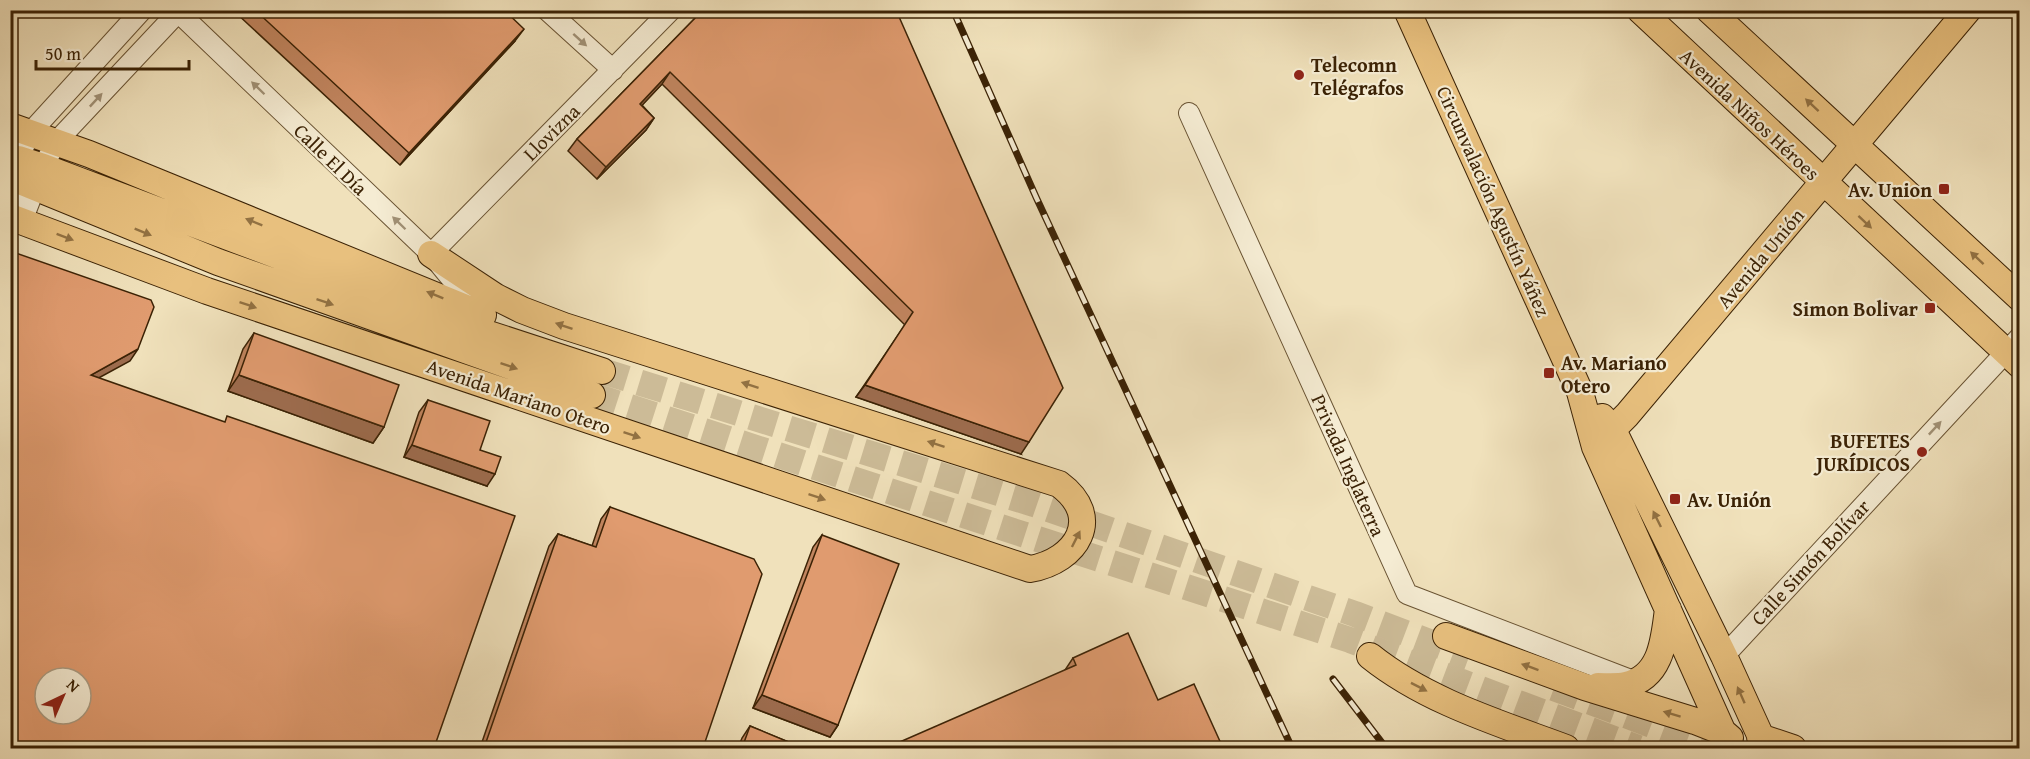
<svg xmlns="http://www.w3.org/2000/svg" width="2030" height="759" viewBox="0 0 2030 759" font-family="'Gentium Book Plus',serif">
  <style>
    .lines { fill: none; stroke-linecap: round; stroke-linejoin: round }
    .major-tunnel { stroke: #ccbb97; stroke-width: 26; stroke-dasharray: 26 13; stroke-linecap: butt }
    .minor-casing { stroke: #685232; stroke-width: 22 }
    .major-casing { stroke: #3b2205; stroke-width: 28 }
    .minor { stroke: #f5ecd3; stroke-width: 20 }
    .major { stroke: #e8c07e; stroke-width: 26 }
    .rail-casing { stroke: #3b2205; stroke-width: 7 }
    .rail { stroke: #f5ecd3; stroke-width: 4.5; stroke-dasharray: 14; stroke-linecap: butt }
    .wall { fill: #c1855f; stroke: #3b2205; stroke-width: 1.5 }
    .shaded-wall { fill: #9d6c4e; stroke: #3b2205; stroke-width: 1.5 }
    .building { fill: #e09b6f; stroke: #3b2205; stroke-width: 1.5; fill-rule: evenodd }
    .oneway { fill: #a19176 }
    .oneway2 { fill: #927142 }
    .poi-dot { fill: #8f2418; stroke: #f5ecd3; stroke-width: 2 }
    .labels { text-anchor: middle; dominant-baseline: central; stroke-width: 4.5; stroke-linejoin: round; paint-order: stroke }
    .poi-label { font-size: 20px; font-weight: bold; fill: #3b2205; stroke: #f5ecd3; text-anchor: start }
    .street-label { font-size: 20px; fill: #3b2205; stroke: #f5ecd3 }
  </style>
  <rect width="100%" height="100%" fill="#f0e1bb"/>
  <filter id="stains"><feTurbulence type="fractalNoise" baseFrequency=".00333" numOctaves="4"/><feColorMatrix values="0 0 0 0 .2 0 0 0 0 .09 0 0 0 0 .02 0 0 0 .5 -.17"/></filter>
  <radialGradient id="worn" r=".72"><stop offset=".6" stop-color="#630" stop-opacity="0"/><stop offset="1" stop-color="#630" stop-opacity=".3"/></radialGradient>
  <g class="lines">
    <path class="major-tunnel" d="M 602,371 L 1034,504 L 1355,614 L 1469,657
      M 592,395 L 1350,640 L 1638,748
      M 1554,688 L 1713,748"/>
    <g class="minor-casing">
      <path id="minor" d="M 176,10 L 431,254 L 478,311
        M 547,10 L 613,70
        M 1189,113 L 1407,594 L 1636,682
        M 11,217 L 18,159 L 30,133 L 142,10
        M 22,221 L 43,167 L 56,142 L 180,10
        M 431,254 L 671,10
        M 1724,656 L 2020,337"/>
    </g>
    <g class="major-casing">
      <path id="major" d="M 1407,10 L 1580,392 L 1595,447 L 1730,748
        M 1640,10 L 2020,365
        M 1709,10 L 2020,298
        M 10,126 L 89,154 L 483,315
        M 10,159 L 18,159 L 43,167 L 464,326 L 602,371
        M 10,177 L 218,262 L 592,395
        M 10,217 L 207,291 L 1030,569 C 1077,561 1104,517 1059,484 L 564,326 L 522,310 L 496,297 L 431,254
        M 1602,417 L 1613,430 L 1724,656 L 1766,748
        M 1595,447 L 1627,415 L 1968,10
        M 1446,636 L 1585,687 L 1695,721 L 1723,732 L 1730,738
        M 1370,656 C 1426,701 1499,723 1566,748
        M 1598,686 C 1607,686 1617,687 1626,685 C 1662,677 1664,639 1668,609
        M 1760,737 L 1793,748"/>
    </g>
    <use href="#minor" class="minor"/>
    <use href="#major" class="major"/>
    <g class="rail-casing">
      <path id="rail" d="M 953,10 L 1036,197 L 1292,748
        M 1333,679 L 1386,748"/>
    </g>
    <use href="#rail" class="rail"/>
  </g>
  <path class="wall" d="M 237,10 L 504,10 L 515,41 L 400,165 L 235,12 Z
    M 703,10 L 1021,454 L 856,397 L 905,325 L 662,84 L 642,105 L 654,118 L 646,130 L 597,179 L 568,151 L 577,139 Z
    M 254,333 L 384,427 L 373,443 L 228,391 L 243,349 Z
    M 428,400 L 480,450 L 487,486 L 404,457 L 419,412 Z
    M 610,507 L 703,748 L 480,748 L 549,546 L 558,534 L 592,546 L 601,519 Z
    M 822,535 L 838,725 L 830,737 L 753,708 L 813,547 Z
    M 1073,658 L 1158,700 L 1065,670 Z
    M 750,726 L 803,748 L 738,748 L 742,738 Z"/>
  <path class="shaded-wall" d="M 524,29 L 515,41 L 400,165 L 409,153 Z
    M 670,72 L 662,84 L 632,116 L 640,104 Z
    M 654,118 L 646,130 L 597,179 L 606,167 Z
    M 138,349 L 130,361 L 82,387 L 91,375 Z
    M 239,375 L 384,427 L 373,443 L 228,391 Z
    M 865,385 L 1029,442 L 1021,454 L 856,397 Z
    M 412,445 L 495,474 L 487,486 L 404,457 Z
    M 762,695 L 838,725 L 830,737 L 753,708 Z"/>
  <path class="building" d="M 255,10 L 504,10 L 524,29 L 409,153 Z
    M 703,10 L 896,10 L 1063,388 L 1029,442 L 865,385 L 913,312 L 670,72 L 640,104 L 654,118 L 606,167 L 577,139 Z
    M 10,251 L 151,300 L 154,307 L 138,349 L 91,375 L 225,422 L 227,416 L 515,516 L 434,748 L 10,748 ZM 45,678 L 81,678 L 81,714 L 45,714 Z
    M 254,333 L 399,385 L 384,427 L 239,375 Z
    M 428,400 L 490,421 L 480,450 L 501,457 L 495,474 L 412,445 Z
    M 610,507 L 754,559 L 762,574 L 703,748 L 484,748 L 558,534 L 596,547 Z
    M 822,535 L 899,564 L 838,725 L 762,695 Z
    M 1128,633 L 1158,700 L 1194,684 L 1223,748 L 886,748 L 1076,665 L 1073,658 Z
    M 750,726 L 803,748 L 742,748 Z
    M 882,743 L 884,748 L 871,748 Z"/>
  <defs><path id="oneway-solid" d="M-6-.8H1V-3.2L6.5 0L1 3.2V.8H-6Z" transform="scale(1.5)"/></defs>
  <g class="oneway">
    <use href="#oneway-solid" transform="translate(580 40) rotate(42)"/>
    <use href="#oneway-solid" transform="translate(258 88) rotate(-136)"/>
    <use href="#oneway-solid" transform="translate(96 100) rotate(-47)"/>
    <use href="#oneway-solid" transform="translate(399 223) rotate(-136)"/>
    <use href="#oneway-solid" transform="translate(1935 428) rotate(-47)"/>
  </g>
  <g class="oneway2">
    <use href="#oneway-solid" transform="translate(1812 105) rotate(-137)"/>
    <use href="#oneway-solid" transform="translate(254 222) rotate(-158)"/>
    <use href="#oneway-solid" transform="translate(1865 222) rotate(43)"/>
    <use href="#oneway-solid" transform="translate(143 232) rotate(22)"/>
    <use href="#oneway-solid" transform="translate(65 237) rotate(21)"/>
    <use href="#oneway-solid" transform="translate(1977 258) rotate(-137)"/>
    <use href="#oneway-solid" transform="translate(435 295) rotate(-158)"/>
    <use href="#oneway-solid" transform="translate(325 302) rotate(19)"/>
    <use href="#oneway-solid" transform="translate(248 305) rotate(19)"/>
    <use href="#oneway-solid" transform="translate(564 326) rotate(-161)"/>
    <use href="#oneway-solid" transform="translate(509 366) rotate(19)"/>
    <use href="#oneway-solid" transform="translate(750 385) rotate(-162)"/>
    <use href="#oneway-solid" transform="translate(632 435) rotate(19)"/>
    <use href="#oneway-solid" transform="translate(936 444) rotate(-162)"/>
    <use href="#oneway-solid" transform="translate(817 497) rotate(19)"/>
    <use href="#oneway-solid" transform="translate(1657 519) rotate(-116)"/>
    <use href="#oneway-solid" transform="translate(1076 539) rotate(-63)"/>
    <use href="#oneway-solid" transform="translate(1530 667) rotate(-160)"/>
    <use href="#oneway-solid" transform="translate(1419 687) rotate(27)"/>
    <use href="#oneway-solid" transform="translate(1741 695) rotate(-114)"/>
    <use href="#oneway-solid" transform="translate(1672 714) rotate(-163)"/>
  </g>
  <g class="poi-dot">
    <circle cx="1299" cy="75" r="6"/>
    <rect x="1938" y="183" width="12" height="12" rx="3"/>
    <rect x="1924" y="302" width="12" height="12" rx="3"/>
    <rect x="1543" y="367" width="12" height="12" rx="3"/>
    <circle cx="1922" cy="452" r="6"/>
    <rect x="1669" y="493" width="12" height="12" rx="3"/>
  </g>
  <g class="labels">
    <g class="poi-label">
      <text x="1311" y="64">Telecomn<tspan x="1311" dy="23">Telégrafos</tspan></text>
      <text x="1932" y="189" text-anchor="end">Av. Union</text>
      <text x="1918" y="308" text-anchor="end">Simon Bolivar</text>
      <text x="1561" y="362">Av. Mariano<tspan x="1561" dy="23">Otero</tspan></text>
      <text x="1910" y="440" text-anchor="end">BUFETES<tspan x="1910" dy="23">JURÍDICOS</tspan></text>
      <text x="1687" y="499">Av. Unión</text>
    </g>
    <g class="street-label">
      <text transform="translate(1750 114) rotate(43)">Avenida Niños Héroes</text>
      <text transform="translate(551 132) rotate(-45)">Llovizna</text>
      <text transform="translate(331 159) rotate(44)">Calle El Día</text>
      <text transform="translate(1494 201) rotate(66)">Circunvalación Agustín Yáñez</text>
      <text transform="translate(1760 258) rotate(-50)">Avenida Unión</text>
      <text transform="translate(519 396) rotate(19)">Avenida Mariano Otero</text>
      <text transform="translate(1349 465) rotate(66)">Privada Inglaterra</text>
      <text transform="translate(1810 562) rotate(-47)">Calle Simón Bolívar</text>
    </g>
  </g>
  <rect width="2030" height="759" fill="none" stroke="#f0e1bb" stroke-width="36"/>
  <rect x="12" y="12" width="2006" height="735" fill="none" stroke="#3b2205" stroke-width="3"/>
  <rect x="18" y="18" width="1994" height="723" fill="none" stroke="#3b2205" stroke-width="1.5"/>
  <g transform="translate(63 696) rotate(44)"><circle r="28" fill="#f5ecd3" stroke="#ab9b81" stroke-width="1.5"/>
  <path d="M0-4.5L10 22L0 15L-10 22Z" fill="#8f2418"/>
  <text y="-9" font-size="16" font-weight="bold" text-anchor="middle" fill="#3b2205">N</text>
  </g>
  <path d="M36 60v9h153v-9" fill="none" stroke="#3b2205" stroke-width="3"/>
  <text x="45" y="60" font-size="18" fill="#3b2205" stroke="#f5ecd3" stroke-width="4.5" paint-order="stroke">50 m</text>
  <rect width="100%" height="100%" filter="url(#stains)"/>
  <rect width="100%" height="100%" fill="url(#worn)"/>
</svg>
